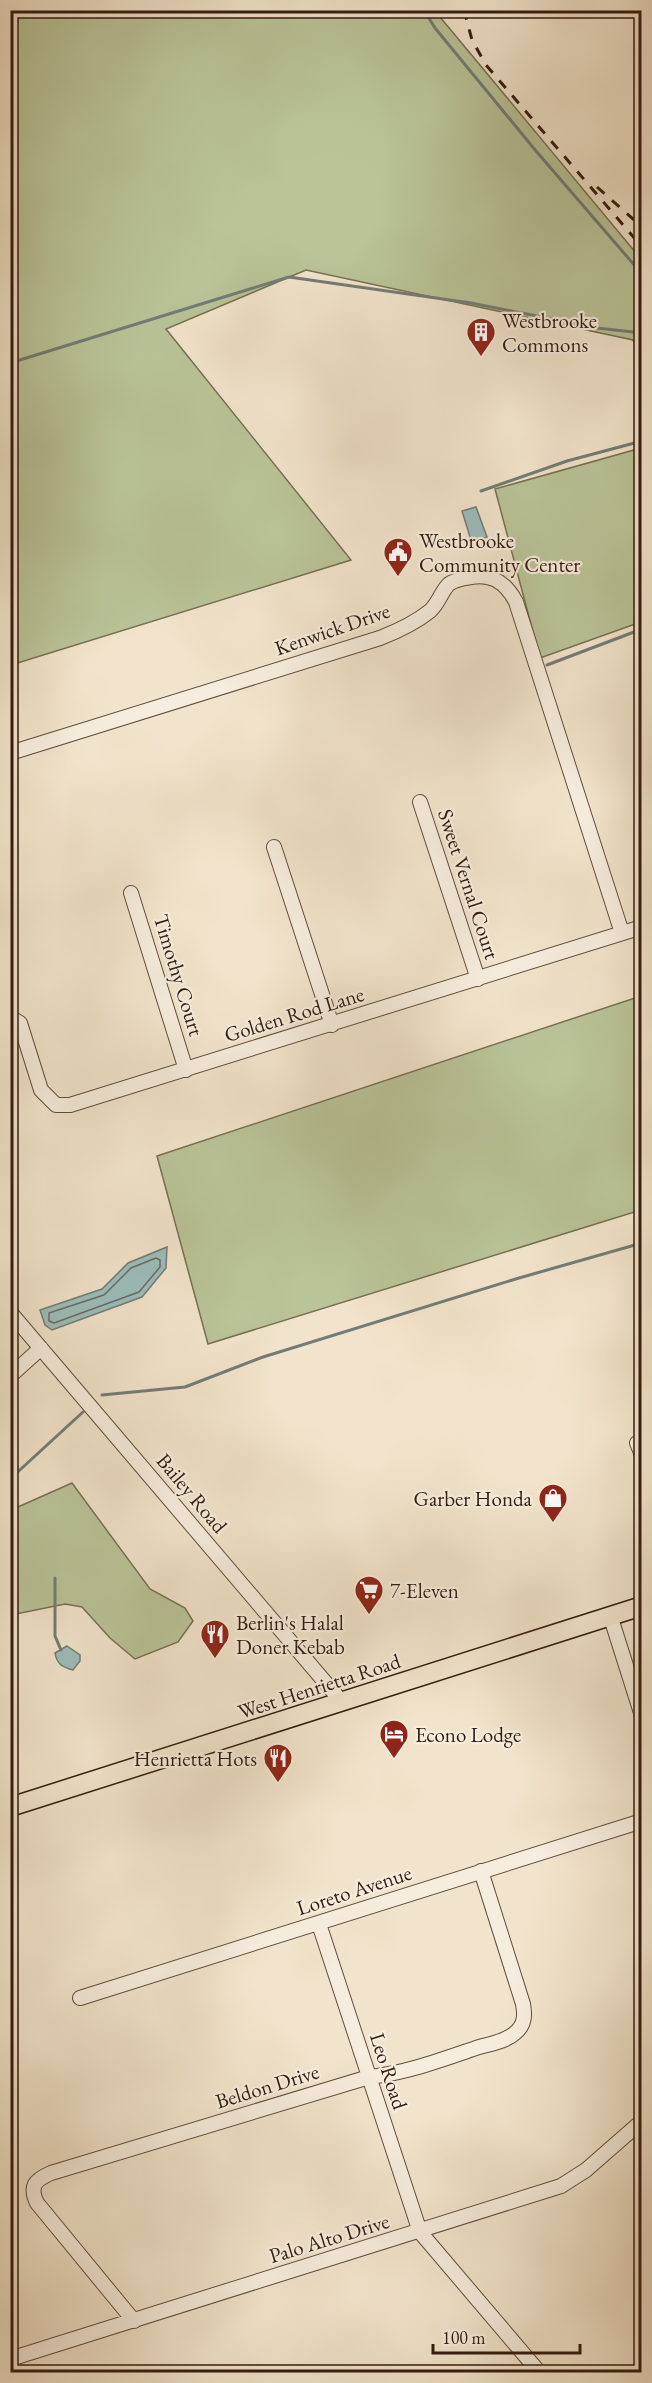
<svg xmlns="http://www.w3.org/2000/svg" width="652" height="2383" viewBox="0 0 652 2383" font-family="'EB Garamond',serif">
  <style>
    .green { fill: #b9c498; stroke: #767053; stroke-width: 1.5 }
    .water { fill: #9cbebc; stroke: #727d76; stroke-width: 1.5 }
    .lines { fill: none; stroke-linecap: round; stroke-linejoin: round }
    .shore { stroke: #676c65; stroke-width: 1.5 }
    .stream { stroke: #727d76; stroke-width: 3 }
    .minor-casing { stroke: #624d3e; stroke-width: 16 }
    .major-casing { stroke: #321b0e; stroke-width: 21 }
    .minor { stroke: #f7edde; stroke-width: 14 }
    .major { stroke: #f2e4cc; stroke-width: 18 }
    .rail { stroke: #321b0e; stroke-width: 3; stroke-dasharray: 10 10; stroke-linecap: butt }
    .labels { text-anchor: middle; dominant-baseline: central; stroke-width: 4.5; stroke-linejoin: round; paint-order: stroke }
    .poi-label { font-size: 21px; fill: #321b0e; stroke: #f7edde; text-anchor: start }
    .street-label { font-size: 21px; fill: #321b0e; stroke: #f7edde }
  </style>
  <rect width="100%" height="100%" fill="#f2e4cc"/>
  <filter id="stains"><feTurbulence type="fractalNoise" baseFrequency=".00333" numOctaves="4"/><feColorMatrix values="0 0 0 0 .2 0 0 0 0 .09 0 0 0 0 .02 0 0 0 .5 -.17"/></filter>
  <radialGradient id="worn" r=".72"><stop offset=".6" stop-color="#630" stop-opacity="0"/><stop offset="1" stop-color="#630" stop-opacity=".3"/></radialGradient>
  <path class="green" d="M 11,10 L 435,11 L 641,259 L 641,360 L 633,340 L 306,270 L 166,329 L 351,560 L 11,665 Z
    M 641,448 L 641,622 L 540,658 L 495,489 Z
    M 641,996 L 641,1210 L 208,1344 L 157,1156 Z
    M 72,1483 L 150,1589 L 185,1608 L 193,1621 L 178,1642 L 135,1659 L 110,1638 L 82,1607 L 65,1604 L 16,1614 L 11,1607 L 11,1510 Z"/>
  <path class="water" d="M 476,507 L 487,537 L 470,543 L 471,540 L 462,511 Z
    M 167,1247 L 166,1268 L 142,1297 L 52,1330 L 45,1325 L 40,1310 L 102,1289 L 128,1263 Z
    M 67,1646 L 80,1655 L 80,1661 L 73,1670 C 63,1667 57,1665 55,1653 Z"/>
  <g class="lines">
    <path class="shore" d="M 156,1258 L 160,1260 L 160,1267 L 139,1292 L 54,1323 L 49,1321 L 49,1313 L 104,1295 L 131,1268 Z"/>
    <path class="stream" d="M 424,10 L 435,28 L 536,151 L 642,274
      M 10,363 L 289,277 L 471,303 L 597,328 L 642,333
      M 481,491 L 567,461 L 642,441
      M 547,665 L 642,629
      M 102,1395 L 185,1387 L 263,1357 L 519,1278 L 642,1243
      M 10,1479 L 83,1412
      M 55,1578 L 55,1636 L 61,1650"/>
    <g class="minor-casing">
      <path id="minor" d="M 10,753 L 380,638 C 398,631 415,623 430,611 C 439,603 442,590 449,584 C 453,581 461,579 466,578 C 490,572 505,581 516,602 L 622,933
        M 420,802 L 478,979
        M 274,847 L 332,1025
        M 131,893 L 186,1070
        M 10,1017 L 20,1023 L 41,1090 L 56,1105 L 70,1105 L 642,927
        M 10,1312 L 342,1702
        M 10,1376 L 41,1348
        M 637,1443 L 642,1455
        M 610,1615 L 642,1716
        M 319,1924 L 420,2232 L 539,2372
        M 80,1998 L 642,1821
        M 134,2321 L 37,2203 C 29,2186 35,2180 51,2173 L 369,2077 C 406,2073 441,2060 476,2048 C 489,2044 505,2042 515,2033 C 525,2025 525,2015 523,2004 L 481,1871
        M 10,2359 L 561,2186 L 586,2170 L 642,2121"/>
    </g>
    <g class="major-casing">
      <path id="major" d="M 10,1807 L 642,1606"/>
    </g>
    <use href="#minor" class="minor"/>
    <use href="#major" class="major"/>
    <path class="rail" d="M 464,10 L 472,40 L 486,65 L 642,247
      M 597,187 L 642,227"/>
  </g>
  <defs>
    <g id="building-pin" transform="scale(1.5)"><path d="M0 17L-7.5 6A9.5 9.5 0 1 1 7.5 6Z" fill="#8f2418" stroke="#f7edde"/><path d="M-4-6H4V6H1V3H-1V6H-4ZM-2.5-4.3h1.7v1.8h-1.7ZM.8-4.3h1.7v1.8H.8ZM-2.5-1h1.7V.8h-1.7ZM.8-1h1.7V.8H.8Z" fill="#fff"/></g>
    <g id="civic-pin" transform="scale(1.5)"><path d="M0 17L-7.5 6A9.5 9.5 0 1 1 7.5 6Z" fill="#8f2418" stroke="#f7edde"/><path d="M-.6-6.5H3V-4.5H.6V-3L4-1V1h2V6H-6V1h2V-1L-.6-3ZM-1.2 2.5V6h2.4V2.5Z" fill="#fff"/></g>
    <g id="shop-pin" transform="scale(1.5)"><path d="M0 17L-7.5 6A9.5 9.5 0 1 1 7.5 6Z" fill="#8f2418" stroke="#f7edde"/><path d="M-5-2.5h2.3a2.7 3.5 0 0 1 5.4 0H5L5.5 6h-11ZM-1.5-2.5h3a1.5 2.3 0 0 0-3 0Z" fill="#fff"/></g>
    <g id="supermarket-pin" transform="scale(1.5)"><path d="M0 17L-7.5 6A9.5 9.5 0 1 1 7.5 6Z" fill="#8f2418" stroke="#f7edde"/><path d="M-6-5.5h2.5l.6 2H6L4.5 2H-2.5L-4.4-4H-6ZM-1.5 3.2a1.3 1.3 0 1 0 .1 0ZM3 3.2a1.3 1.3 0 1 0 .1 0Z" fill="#fff"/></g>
    <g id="restaurant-pin" transform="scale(1.5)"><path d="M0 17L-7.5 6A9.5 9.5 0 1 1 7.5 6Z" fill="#8f2418" stroke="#f7edde"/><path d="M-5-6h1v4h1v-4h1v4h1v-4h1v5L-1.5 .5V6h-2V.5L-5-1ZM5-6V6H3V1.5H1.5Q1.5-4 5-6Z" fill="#fff"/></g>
    <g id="hotel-pin" transform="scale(1.5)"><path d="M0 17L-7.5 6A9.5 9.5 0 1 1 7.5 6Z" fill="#8f2418" stroke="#f7edde"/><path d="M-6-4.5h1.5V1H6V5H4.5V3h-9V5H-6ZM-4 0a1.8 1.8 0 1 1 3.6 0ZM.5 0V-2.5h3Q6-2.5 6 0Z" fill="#fff"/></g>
  </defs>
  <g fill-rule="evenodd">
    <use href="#building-pin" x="481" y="332"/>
    <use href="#civic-pin" x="398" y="552"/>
    <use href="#shop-pin" x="553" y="1498"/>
    <use href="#supermarket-pin" x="369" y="1590"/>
    <use href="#restaurant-pin" x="215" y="1634"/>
    <use href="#hotel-pin" x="394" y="1734"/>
    <use href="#restaurant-pin" x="278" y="1758"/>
  </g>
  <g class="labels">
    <g class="poi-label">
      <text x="502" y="320">Westbrooke<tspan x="502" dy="24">Commons</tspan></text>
      <text x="419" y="540">Westbrooke<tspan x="419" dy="24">Community Center</tspan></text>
      <text x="532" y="1498" text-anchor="end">Garber Honda</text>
      <text x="390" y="1590">7-Eleven</text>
      <text x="236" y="1622">Berlin's Halal<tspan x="236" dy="24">Doner Kebab</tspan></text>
      <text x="415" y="1734">Econo Lodge</text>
      <text x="257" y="1758" text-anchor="end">Henrietta Hots</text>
    </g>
    <g class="street-label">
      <text transform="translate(332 629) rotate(-19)">Kenwick Drive</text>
      <text transform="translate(469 884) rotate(72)">Sweet Vernal Court</text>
      <text transform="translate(179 975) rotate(73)">Timothy Court</text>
      <text transform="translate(294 1014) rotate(-17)">Golden Rod Lane</text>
      <text transform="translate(192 1493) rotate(50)">Bailey Road</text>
      <text transform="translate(319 1686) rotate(-18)">West Henrietta Road</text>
      <text transform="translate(354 1890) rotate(-18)">Loreto Avenue</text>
      <text transform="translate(389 2071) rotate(72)">Leo Road</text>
      <text transform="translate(267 2086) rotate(-17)">Beldon Drive</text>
      <text transform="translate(329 2238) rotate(-17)">Palo Alto Drive</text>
    </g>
  </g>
  <rect width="652" height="2383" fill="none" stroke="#f2e4cc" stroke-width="36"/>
  <rect x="12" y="12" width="628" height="2359" fill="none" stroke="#321b0e" stroke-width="3"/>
  <rect x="18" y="18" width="616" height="2347" fill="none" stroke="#321b0e" stroke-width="1.5"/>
  <path d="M433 2344v9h147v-9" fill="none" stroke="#321b0e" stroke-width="3"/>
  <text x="442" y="2344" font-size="18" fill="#321b0e" stroke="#f7edde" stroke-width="4.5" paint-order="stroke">100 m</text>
  <rect width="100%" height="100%" filter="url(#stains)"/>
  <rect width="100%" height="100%" fill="url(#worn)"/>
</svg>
